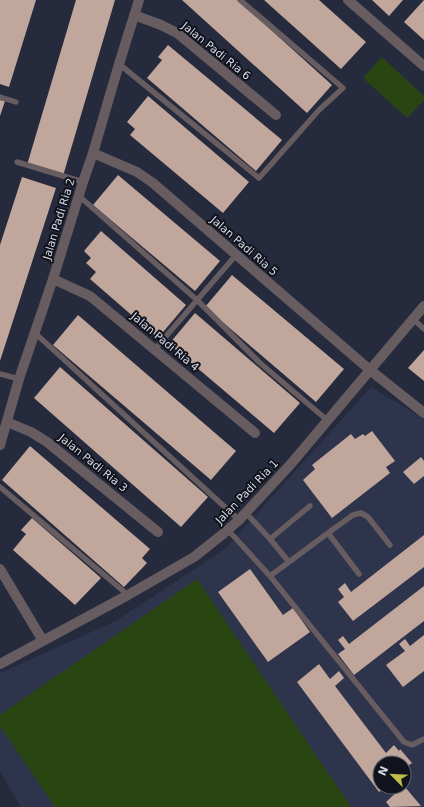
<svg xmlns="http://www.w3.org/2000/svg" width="424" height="807" viewBox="0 0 424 807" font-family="'DejaVu Sans',sans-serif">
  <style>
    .built { fill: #2e344c; fill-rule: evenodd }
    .green { fill: #284512 }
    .building { fill: #c0a69b }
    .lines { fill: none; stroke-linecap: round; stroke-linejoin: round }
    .lane { stroke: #675c5f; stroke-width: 5.5 }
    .street { stroke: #675c5f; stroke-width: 10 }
    .labels { text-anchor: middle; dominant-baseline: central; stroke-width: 4; stroke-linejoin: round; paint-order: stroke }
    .street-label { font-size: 11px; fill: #d4d8e4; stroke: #11131c }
  </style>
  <rect width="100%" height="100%" fill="#262a3d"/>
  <path class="built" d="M 371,387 L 424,419 L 424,807 L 21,807 L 0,771 L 0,673 L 116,621 L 226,548 ZM 380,763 L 404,763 L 404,787 L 380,787 Z"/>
  <path class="green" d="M 382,57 L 424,96 L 424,100 L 407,118 L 363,78 Z
    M 197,579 L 351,807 L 55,807 L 0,726 L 0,715 Z"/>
  <path class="building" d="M 0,0 L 36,0 L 9,87 L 0,84 Z
    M 76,0 L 115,0 L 63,176 L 27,165 Z
    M 182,0 L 238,0 L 332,85 L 307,113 Z
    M 264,0 L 319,0 L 366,42 L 341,69 Z
    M 372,0 L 403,0 L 389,16 Z
    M 424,0 L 424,40 L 404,22 Z
    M 168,45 L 282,140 L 256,171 L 147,78 L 162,60 L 158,57 Z
    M 148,96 L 249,182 L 223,213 L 130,135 L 135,129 L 127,122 Z
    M 0,100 L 5,101 L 0,116 Z
    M 118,175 L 220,261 L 195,291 L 93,205 Z
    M 22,177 L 56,188 L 0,361 L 0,245 Z
    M 101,231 L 186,305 L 158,338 L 90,279 L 96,272 L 86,263 L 91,258 L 84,251 Z
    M 232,275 L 344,369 L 316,402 L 205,307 Z
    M 195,313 L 300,403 L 274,433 L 169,344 Z
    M 78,315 L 236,451 L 211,480 L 53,345 Z
    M 424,350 L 424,381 L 408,368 Z
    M 60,367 L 208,497 L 181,527 L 34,398 Z
    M 372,431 L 395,461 L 386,467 L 390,473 L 332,518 L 303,480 L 315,469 L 312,465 L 351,434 L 355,439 L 363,434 L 365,436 Z
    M 30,446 L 150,549 L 142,558 L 147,563 L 124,587 L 2,480 Z
    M 421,457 L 424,461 L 424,476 L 414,484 L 403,472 Z
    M 32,518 L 101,578 L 75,605 L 13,550 L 26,534 L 21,530 Z
    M 424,535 L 424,567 L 353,621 L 338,602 L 344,597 L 338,589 L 345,583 L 351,592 Z
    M 250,569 L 283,615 L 293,608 L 310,632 L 268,662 L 218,592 Z
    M 424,586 L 424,621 L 354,675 L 338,654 L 345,649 L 338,640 L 343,636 L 349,644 Z
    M 424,635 L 424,671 L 403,687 L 386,665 L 405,651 L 399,644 L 405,639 L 410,646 Z
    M 319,664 L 330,679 L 339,671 L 344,678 L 335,686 L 386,753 L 394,745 L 399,751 L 400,749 L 412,763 L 404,769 L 404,763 L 380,763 L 380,787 L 385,787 L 379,792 L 297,682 Z
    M 404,775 L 409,781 L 404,786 Z
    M 396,787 L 405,787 L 421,806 L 390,807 L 386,802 L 399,790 Z"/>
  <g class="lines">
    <path class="lane" d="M 119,64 L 259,178 L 319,110 L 343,88 L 240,0
      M 0,97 L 16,102
      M 17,162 L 83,182
      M 79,196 L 197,300 L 260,363 L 327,420
      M 413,319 L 424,329
      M 35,333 L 239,520
      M 155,349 L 236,255
      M 0,374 L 19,379
      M 0,487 L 128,595
      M 246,513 L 270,539 L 289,562 L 270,576 L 404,742 L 412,745 L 424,739
      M 228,530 L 270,576
      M 328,533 L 353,515 L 361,513 L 368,517 L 390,545
      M 270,539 L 310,506
      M 289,562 L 328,533 L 359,574"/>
    <path class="street" d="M 348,0 L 424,66
      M 134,15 L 161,25 L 177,33 L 276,115
      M 93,153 L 137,172 L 153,183 L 370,370 L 424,413
      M 53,279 L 90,296 L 255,433
      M 7,422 L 31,432 L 47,442 L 158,532
      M 0,445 L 19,379 L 53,279 L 83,182 L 93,153 L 119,64 L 139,0
      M 0,569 L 43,641
      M 0,664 L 128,595 L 194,557 L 223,534 L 239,520 L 290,465 L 424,306"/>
  </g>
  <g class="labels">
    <g class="street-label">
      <text transform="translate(216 51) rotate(39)">Jalan Padi Ria 6</text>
      <text transform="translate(59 219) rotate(-73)">Jalan Padi Ria 2</text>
      <text transform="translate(244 246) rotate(41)">Jalan Padi Ria 5</text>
      <text transform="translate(165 342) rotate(40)">Jalan Padi Ria 4</text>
      <text transform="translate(93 463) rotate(39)">Jalan Padi Ria 3</text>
      <text transform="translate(247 492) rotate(-46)">Jalan Padi Ria 1</text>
    </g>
  </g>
  <g transform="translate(392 775) rotate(294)"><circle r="19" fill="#11131c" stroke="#5f626c"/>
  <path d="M0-3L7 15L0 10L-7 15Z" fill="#bcbf44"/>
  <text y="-6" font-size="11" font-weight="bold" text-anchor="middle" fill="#d4d8e4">N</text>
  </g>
</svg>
